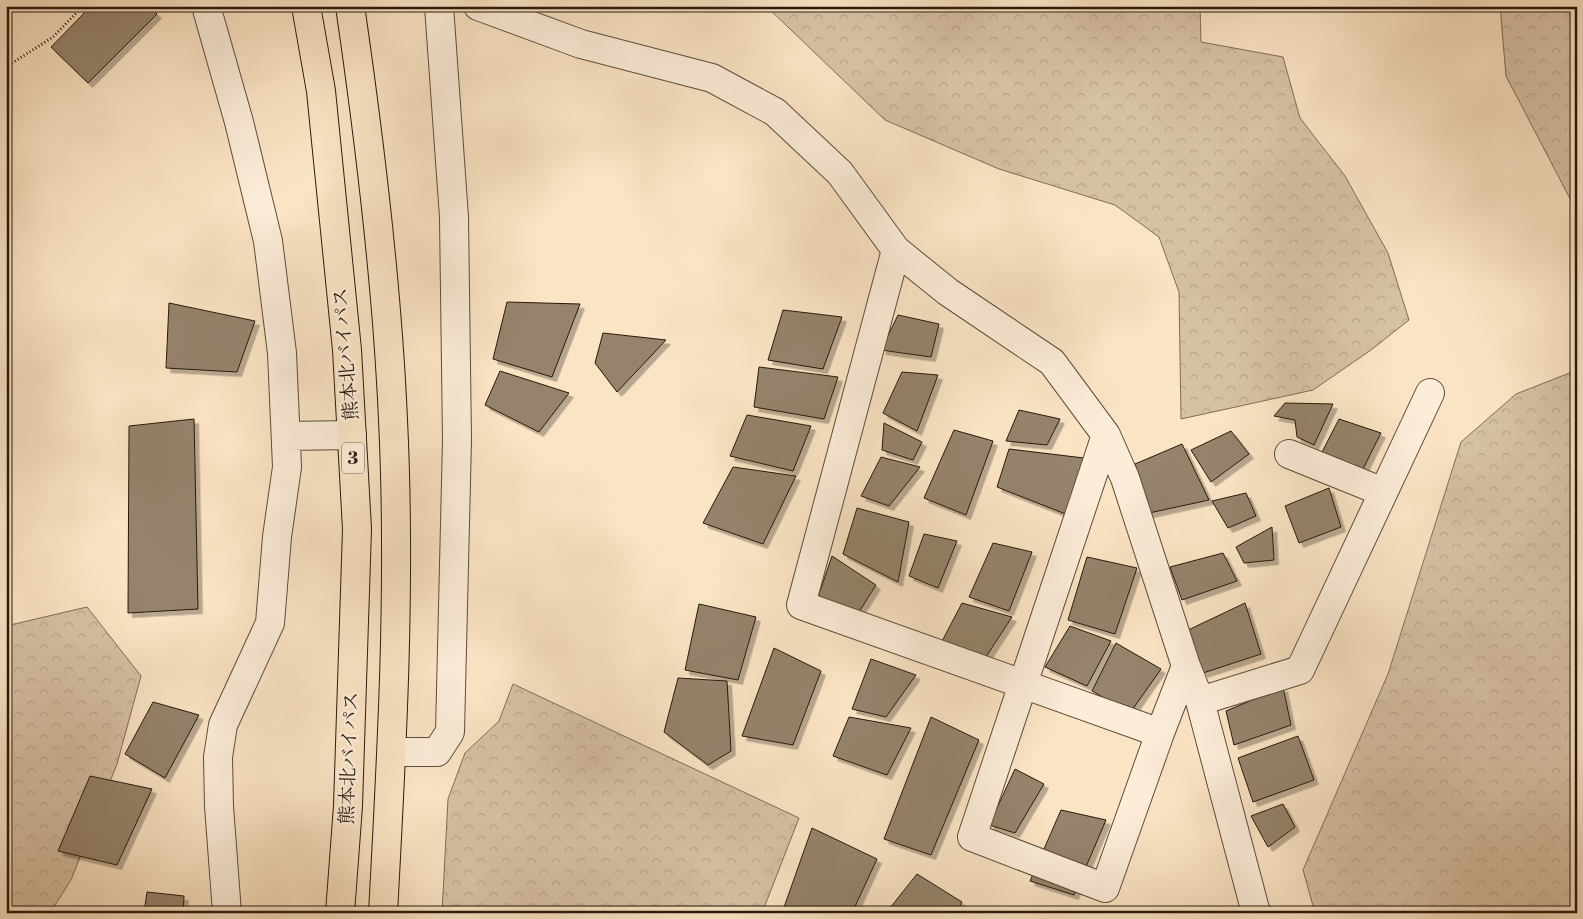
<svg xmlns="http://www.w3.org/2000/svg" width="1583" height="919" viewBox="0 0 1583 919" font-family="'Libre Bodoni','Noto Serif JP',serif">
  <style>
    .forest { fill: url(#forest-crowns); stroke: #7f6d59 }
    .building { fill: #95836c; stroke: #27190d; filter: url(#shadow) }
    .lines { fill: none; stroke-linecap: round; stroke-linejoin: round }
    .minor-casing { stroke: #5c4c3b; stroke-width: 30 }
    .highway-casing { stroke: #27190d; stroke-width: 30 }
    .path { stroke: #27190d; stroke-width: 3; stroke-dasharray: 1 2.5; stroke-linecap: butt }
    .minor { stroke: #fcedd9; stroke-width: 28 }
    .highway { stroke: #fbe4c4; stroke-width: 28 }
    .labels { text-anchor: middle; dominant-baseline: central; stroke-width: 5; stroke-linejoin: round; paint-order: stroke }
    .shield { fill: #fcedd9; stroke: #67594a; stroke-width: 1 }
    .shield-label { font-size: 18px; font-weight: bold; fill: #27190d }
    .street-label { font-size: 19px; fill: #27190d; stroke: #fcedd9 }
  </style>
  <defs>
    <pattern id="forest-crowns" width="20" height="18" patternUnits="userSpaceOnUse" patternTransform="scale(1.25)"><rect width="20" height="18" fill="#d7c1a5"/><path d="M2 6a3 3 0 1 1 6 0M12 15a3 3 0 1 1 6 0" fill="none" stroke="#b9a58d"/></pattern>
    <filter id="shadow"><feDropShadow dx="4.5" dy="4.5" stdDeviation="0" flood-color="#0004"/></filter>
  </defs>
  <rect width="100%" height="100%" fill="#fbe4c4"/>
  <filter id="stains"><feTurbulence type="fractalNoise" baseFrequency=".004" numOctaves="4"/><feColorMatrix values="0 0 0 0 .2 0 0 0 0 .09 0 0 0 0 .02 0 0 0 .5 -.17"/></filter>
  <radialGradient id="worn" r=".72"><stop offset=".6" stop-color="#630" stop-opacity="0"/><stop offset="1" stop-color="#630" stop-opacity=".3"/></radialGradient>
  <path class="forest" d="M 766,6 L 1200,6 L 1201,42 L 1283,57 L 1300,118 L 1345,176 L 1388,253 L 1409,320 L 1371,350 L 1313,390 L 1181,419 L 1179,292 L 1159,237 L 1115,205 L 999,169 L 885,120 Z
    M 1500,6 L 1577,6 L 1577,212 L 1506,76 Z
    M 1577,370 L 1577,913 L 1315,913 L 1303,870 L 1388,674 L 1461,442 L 1516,394 Z
    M 87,607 L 141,676 L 117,764 L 71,880 L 50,913 L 6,913 L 6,626 Z
    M 513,684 L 799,818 L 762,913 L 442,913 L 448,799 L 465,753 L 499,721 Z"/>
  <path class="building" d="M 91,6 L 149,6 L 157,14 L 88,83 L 51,47 Z
    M 507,302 L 580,304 L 552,377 L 493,359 Z
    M 169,303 L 255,321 L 237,372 L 166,368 Z
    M 783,310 L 842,317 L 823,369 L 768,360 Z
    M 898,315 L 939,324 L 931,357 L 881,350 Z
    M 603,333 L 666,340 L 617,392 L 595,363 Z
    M 759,367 L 838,377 L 824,419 L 754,407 Z
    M 500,371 L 569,393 L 539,432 L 485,405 Z
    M 902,372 L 938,375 L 917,431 L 883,413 Z
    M 1285,403 L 1333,404 L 1314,445 L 1297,437 L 1295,420 L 1274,416 Z
    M 1019,410 L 1060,419 L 1047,445 L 1006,441 Z
    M 747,415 L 811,426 L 793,471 L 730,456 Z
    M 194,419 L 198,609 L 128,613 L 129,426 Z
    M 1339,419 L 1381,433 L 1361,473 L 1319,458 Z
    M 884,423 L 922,442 L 913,460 L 882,450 Z
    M 954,430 L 993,441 L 966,515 L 924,498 Z
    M 1231,431 L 1249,454 L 1211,482 L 1191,450 Z
    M 1182,444 L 1209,500 L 1149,513 L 1135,464 Z
    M 1009,449 L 1084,458 L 1068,515 L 997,487 Z
    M 881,457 L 920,467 L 889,506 L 861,496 Z
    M 733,467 L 796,476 L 763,544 L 703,523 Z
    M 1329,488 L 1341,527 L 1299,543 L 1285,506 Z
    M 1246,493 L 1256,516 L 1228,528 L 1212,501 Z
    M 857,508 L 909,522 L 898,582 L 843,554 Z
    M 1272,527 L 1274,560 L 1244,563 L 1236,547 Z
    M 924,534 L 957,541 L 938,588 L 909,576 Z
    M 993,543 L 1032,552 L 1009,611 L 969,597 Z
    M 1223,553 L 1237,581 L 1182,600 L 1170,567 Z
    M 832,556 L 876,585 L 859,612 L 818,597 Z
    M 1087,557 L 1137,568 L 1115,634 L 1068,620 Z
    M 962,603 L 1012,617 L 982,663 L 939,647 Z
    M 1245,603 L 1261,654 L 1203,673 L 1186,631 Z
    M 699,604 L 756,617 L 738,680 L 685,670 Z
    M 1070,626 L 1111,641 L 1087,686 L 1045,667 Z
    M 1116,643 L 1161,669 L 1130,713 L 1092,691 Z
    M 774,648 L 821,671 L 793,745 L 742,736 Z
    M 871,659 L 916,675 L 886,717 L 852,709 Z
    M 678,678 L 727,681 L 731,751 L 708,765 L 664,732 Z
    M 1283,687 L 1291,725 L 1234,745 L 1226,711 Z
    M 153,702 L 199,715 L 165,778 L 125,754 Z
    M 849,717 L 911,728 L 887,775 L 833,756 Z
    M 931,717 L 979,740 L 931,855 L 884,839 Z
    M 1298,736 L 1314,780 L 1253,802 L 1238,758 Z
    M 1015,769 L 1044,784 L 1015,833 L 989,825 Z
    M 90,776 L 152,789 L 117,865 L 58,851 Z
    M 1283,804 L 1295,827 L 1268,847 L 1251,816 Z
    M 1061,810 L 1106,820 L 1074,895 L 1030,881 Z
    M 812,828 L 877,859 L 852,913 L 782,913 Z
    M 917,874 L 962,902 L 956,913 L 886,913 Z
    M 147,892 L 184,896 L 183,913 L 144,913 Z"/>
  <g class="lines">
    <g class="minor-casing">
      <path id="minor" d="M 206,6 L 239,122 L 268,241 L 282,353 L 287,467 L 277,537 L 270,623 L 223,725 L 218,757 L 219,806 L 227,913
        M 478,6 L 581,44 L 712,78 L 775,112 L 840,173 L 896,250 L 948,292 L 1052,362 L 1106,435 L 1125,478 L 1186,666 L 1200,701 L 1256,913
        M 896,250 L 801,605 L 1160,733
        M 1106,435 L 972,837 L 1105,888 L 1160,733 L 1186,666
        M 286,436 L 352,435
        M 1289,454 L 1383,492
        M 1200,701 L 1300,670 L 1430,393
        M 392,752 L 437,752 L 450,732 L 457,440 L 454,217 L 439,6"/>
    </g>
    <g class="highway-casing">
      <path id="highway" d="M 306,6 L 321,91 L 347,350 L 357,529 L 348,806 L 340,913
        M 350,6 C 370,143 387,281 393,420 C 401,584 392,749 383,913"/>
    </g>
    <path class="path" d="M 6,67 L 53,37 L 83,6"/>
    <use href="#minor" class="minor"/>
    <use href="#highway" class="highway"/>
  </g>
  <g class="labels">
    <rect class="shield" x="342" y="442.5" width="22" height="31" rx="4"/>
    <g class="shield-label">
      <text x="353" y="458">3</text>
    </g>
    <g class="street-label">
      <text transform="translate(346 354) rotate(-95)">熊本北バイパス</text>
      <text transform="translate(349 758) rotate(-88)">熊本北バイパス</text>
    </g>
  </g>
  <rect width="1583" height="919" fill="none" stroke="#fbe4c4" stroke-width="25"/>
  <rect x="8" y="8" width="1568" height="904" fill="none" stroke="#27190d" stroke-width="2.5"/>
  <rect x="12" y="12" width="1558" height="894" fill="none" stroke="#27190d"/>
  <rect width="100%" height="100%" filter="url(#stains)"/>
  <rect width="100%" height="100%" fill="url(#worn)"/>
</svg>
